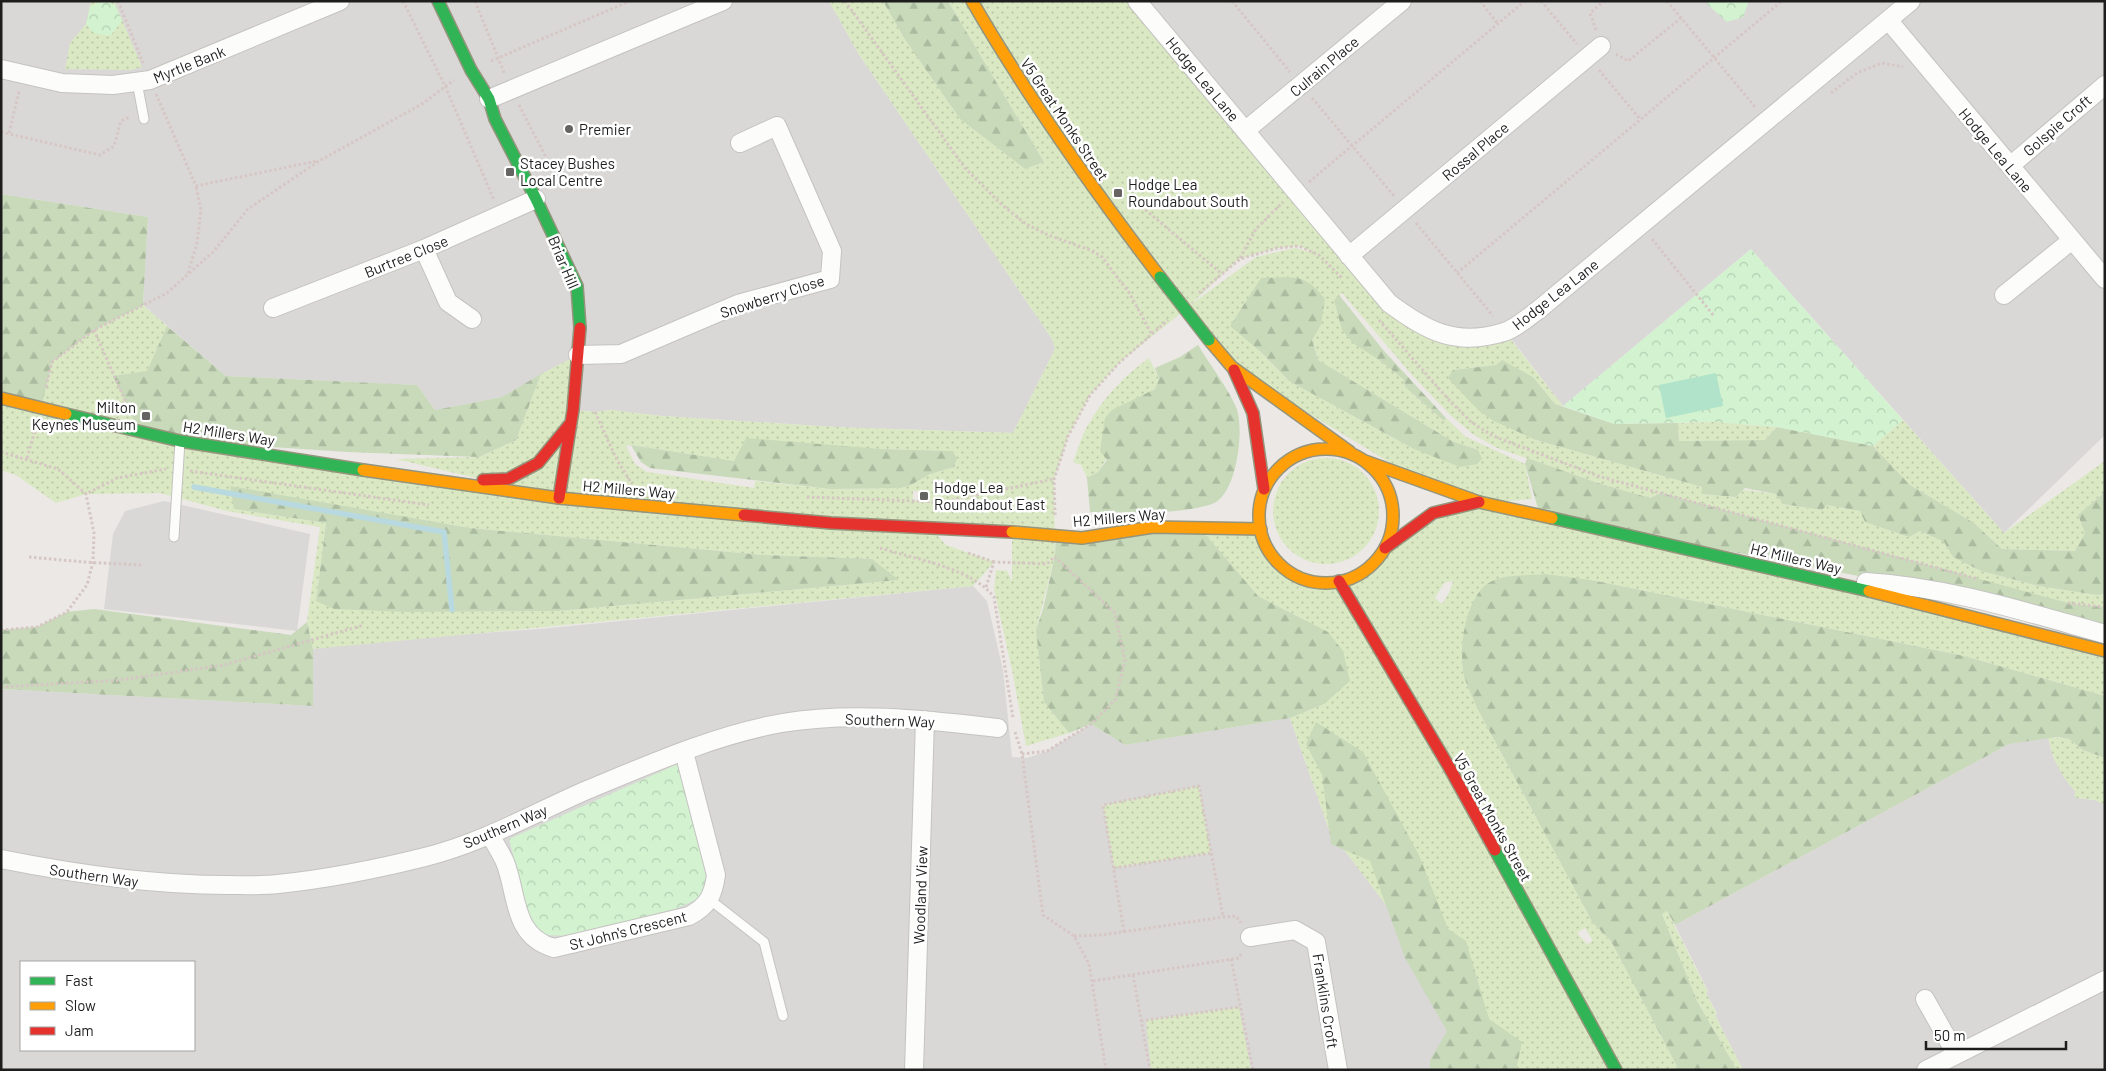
<svg xmlns="http://www.w3.org/2000/svg" width="2106" height="1071" viewBox="0 0 2106 1071" font-family="Barlow,sans-serif">
  <style>
    .residential { fill: #dad8d7; fill-rule: evenodd }
    .grass { fill: url(#grass-dots); fill-rule: evenodd }
    .forest { fill: url(#forest-firs) }
    .park { fill: url(#park-crowns) }
    .pitch { fill: #b0e3ca }
    .lines { fill: none; stroke-linecap: round; stroke-linejoin: round }
    .stream { stroke: #b8d9df; stroke-width: 5.5 }
    .lane-casing { stroke: #c4c3c1; stroke-width: 11 }
    .street-casing { stroke: #c4c3c1; stroke-width: 20 }
    .fast-casing { stroke: #95947d; stroke-width: 14 }
    .slow-casing { stroke: #95947d; stroke-width: 14 }
    .jam-casing { stroke: #95947d; stroke-width: 14 }
    .path { stroke: #d6c6c4; stroke-width: 3; stroke-dasharray: 2.5 2.5; stroke-linecap: butt }
    .lane { stroke: #fcfcfb; stroke-width: 9 }
    .street { stroke: #fcfcfb; stroke-width: 18 }
    .fast { stroke: #30b455; stroke-width: 11 }
    .slow { stroke: #ff9f0a; stroke-width: 11 }
    .jam { stroke: #e5322d; stroke-width: 11 }
    .fast-bridge-casing { stroke: #95947d; stroke-width: 14; stroke-linecap: butt }
    .slow-bridge-casing { stroke: #95947d; stroke-width: 14; stroke-linecap: butt }
    .fast-bridge { stroke: #30b455; stroke-width: 11 }
    .slow-bridge { stroke: #ff9f0a; stroke-width: 11 }
    .poi-dot { fill: #656463; stroke: #fff; stroke-width: 2 }
    .labels { text-anchor: middle; dominant-baseline: central; stroke-width: 5; stroke-linejoin: round; paint-order: stroke }
    .street-label { font-size: 15px; fill: #1d1d1d; stroke: #fff }
    .poi-label { font-size: 15px; fill: #1d1d1d; stroke: #fff; text-anchor: start }
  </style>
  <defs>
    <pattern id="grass-dots" width="8" height="8" patternUnits="userSpaceOnUse" patternTransform="scale(1.25)"><rect width="8" height="8" fill="#dae9c3"/><path d="M2 2h.1M6 6h.1" fill="none" stroke="#bbc7a7" stroke-width="1.8" stroke-linecap="round"/></pattern>
    <pattern id="forest-firs" width="22" height="20" patternUnits="userSpaceOnUse" patternTransform="scale(1.25)"><rect width="22" height="20" fill="#c8daba"/><path d="M5 1l3.5 6h-7zM16 11l3.5 6h-7z" fill="#abbb9f"/></pattern>
    <pattern id="park-crowns" width="20" height="18" patternUnits="userSpaceOnUse" patternTransform="scale(1.25)"><rect width="20" height="18" fill="#d2f2d0"/><path d="M2 6a3 3 0 1 1 6 0M12 15a3 3 0 1 1 6 0" fill="none" stroke="#b4cfb2"/></pattern>
  </defs>
  <rect width="100%" height="100%" fill="#ebe8e5"/>
  <path class="residential" d="M 1,1 L 829,1 L 858,53 L 1052,339 L 1055,349 L 1013,433 L 835,427 L 662,416 L 610,410 L 596,412 L 573,410 L 578,355 L 502,397 L 435,410 L 417,385 L 226,376 L 143,305 L 148,217 L 1,194 Z
    M 1137,1 L 2105,1 L 2105,435 L 2004,533 L 1751,249 L 1563,406 L 1506,332 L 1476,337 L 1415,323 Z
    M 164,501 L 310,534 L 297,631 L 104,609 L 113,534 L 125,511 Z
    M 973,586 L 987,601 L 1003,670 L 1012,757 L 1027,758 L 1047,751 L 1091,724 L 1125,745 L 1290,718 L 1329,830 L 1387,906 L 1484,1070 L 1,1070 L 1,689 L 313,706 L 313,649 L 384,640 L 539,629 ZM 21,962 L 194,962 L 194,1050 L 21,1050 Z
    M 2048,737 L 2053,757 L 2075,791 L 2075,798 L 2095,800 L 2105,805 L 2105,1070 L 1743,1070 L 1715,1015 L 1717,1013 L 1706,993 L 1708,991 L 1675,925 L 2009,744 Z"/>
  <path class="grass" d="M 91,1 L 114,1 L 142,67 L 130,70 L 65,69 L 70,43 L 86,24 Z
    M 829,1 L 883,1 L 904,38 L 960,119 L 1025,169 L 1044,162 L 948,1 L 1137,1 L 1389,303 L 1438,333 L 1505,332 L 1563,406 L 1555,404 L 1533,377 L 1496,365 L 1453,370 L 1536,440 L 1702,487 L 1702,494 L 1736,497 L 1744,490 L 1776,494 L 1783,504 L 1822,510 L 1827,505 L 1860,511 L 1866,522 L 1909,537 L 1920,531 L 1944,542 L 1953,557 L 1981,571 L 2039,586 L 2097,595 L 2105,594 L 2105,607 L 2072,604 L 2037,596 L 1661,493 L 1650,498 L 1598,483 L 1497,448 L 1474,435 L 1450,415 L 1412,375 L 1342,293 L 1334,300 L 1382,362 L 1404,380 L 1405,387 L 1444,421 L 1446,418 L 1466,437 L 1525,464 L 1532,499 L 1486,503 L 2105,651 L 2105,696 L 1964,656 L 1591,580 L 1477,595 C 1466,620 1458,647 1464,675 C 1467,686 1473,697 1477,708 L 1593,923 L 1611,941 L 1679,1070 L 1484,1070 L 1387,906 L 1329,830 L 1290,718 L 1324,704 L 1305,620 L 1258,596 L 1201,529 L 1261,529 C 1264,538 1266,546 1271,554 C 1292,583 1334,591 1363,571 C 1373,565 1378,552 1387,547 C 1413,532 1439,519 1465,505 L 1389,462 L 1232,367 L 1185,310 L 1120,362 L 1090,395 L 1068,436 L 1054,479 L 1055,556 L 1036,630 L 1044,702 L 1069,733 L 1026,746 L 1012,670 L 994,589 L 996,570 L 1007,571 L 1012,581 L 1012,532 L 932,529 L 946,545 L 994,562 L 973,586 L 313,649 L 307,622 L 320,527 L 227,511 L 160,493 L 86,494 L 56,503 L 16,475 L 1,470 L 1,397 L 43,401 L 52,362 L 94,330 L 143,305 L 167,326 L 147,371 L 114,376 L 139,431 L 552,496 L 396,459 L 479,457 L 516,440 L 541,374 L 578,355 L 574,410 L 596,412 L 610,410 L 662,416 L 835,427 L 1013,433 L 1055,349 L 1052,339 L 858,53 ZM 1299,246 L 1314,253 L 1295,248 L 1256,257 L 1190,305 L 1239,259 L 1277,248 ZM 1321,325 L 1312,340 L 1318,360 L 1452,441 L 1478,450 L 1414,449 L 1289,381 L 1249,340 ZM 632,445 L 734,461 L 881,449 L 951,451 L 954,467 L 930,474 L 911,485 L 901,488 L 831,489 L 755,481 L 754,488 L 647,472 L 635,464 L 626,446 ZM 230,487 L 470,528 L 763,555 L 872,559 L 898,580 L 558,611 L 407,612 L 316,601 L 326,523 L 235,509 ZM 913,491 L 929,492 L 930,501 L 913,500 ZM 1453,581 L 1449,593 L 1442,604 L 1435,598 L 1444,583 ZM 1585,928 L 1593,941 L 1587,944 L 1577,933 Z
    M 1149,358 L 1159,379 L 1155,389 L 1148,393 L 1098,472 L 1087,478 L 1081,465 L 1073,462 C 1078,450 1081,436 1088,425 C 1103,398 1124,376 1149,358 Z
    M 1903,420 L 2004,533 L 2105,461 L 2105,492 L 2078,515 L 2085,533 L 2075,551 L 2002,549 L 1974,523 L 1910,485 L 1873,446 Z
    M 1714,422 L 1777,427 L 1765,440 L 1679,441 L 1678,423 Z
    M1273 511a53 53 0 1 1 106 0a53 53 0 1 1-106 0Z
    M 2048,737 L 2069,739 L 2083,750 L 2105,758 L 2105,805 L 2095,800 L 2075,798 L 2075,791 L 2064,778 L 2053,757 Z
    M 1199,786 L 1211,853 L 1114,868 L 1103,805 Z
    M 1667,911 L 1708,992 L 1706,993 L 1717,1014 L 1715,1015 L 1743,1070 L 1737,1070 L 1697,1001 L 1662,914 Z
    M 1239,1007 L 1251,1070 L 1151,1070 L 1146,1020 Z"/>
  <path class="forest" d="M 883,1 L 948,1 L 1044,162 L 1025,169 L 960,119 L 904,38 Z
    M 1,194 L 148,217 L 143,305 L 94,330 L 52,362 L 43,401 L 1,397 Z
    M 1261,278 C 1292,278 1304,271 1325,299 L 1321,325 L 1312,340 L 1318,360 L 1452,441 L 1478,450 L 1482,459 L 1477,464 L 1460,467 L 1414,449 L 1289,381 L 1261,352 L 1230,326 Z
    M 1339,295 L 1384,351 L 1446,418 L 1444,421 L 1405,387 L 1404,380 L 1382,362 L 1353,343 L 1342,330 L 1334,300 Z
    M 167,326 L 226,376 L 417,385 L 435,410 L 502,397 L 541,374 L 516,440 L 479,457 L 347,452 L 180,441 L 139,431 L 113,376 L 147,371 Z
    M 1198,345 C 1210,365 1226,385 1236,407 C 1245,428 1237,496 1212,504 C 1173,516 1130,512 1090,512 L 1087,478 L 1098,472 L 1107,460 L 1100,451 L 1105,418 L 1112,410 L 1155,389 L 1159,379 L 1155,368 L 1180,357 Z
    M 1502,360 L 1533,377 L 1555,404 L 1614,424 L 1678,423 L 1679,441 L 1765,440 L 1777,427 L 1873,446 L 1910,485 L 1974,523 L 2002,549 L 2075,551 L 2085,533 L 2078,515 L 2105,492 L 2105,594 L 2097,595 L 2039,586 L 1981,571 L 1953,557 L 1944,542 L 1920,531 L 1909,537 L 1865,522 L 1860,511 L 1827,505 L 1822,510 L 1783,504 L 1776,494 L 1745,488 L 1736,497 L 1702,494 L 1702,487 L 1536,440 L 1494,421 L 1478,410 L 1448,378 L 1453,370 L 1496,365 Z
    M 746,438 L 881,449 L 952,451 L 957,458 L 954,467 L 930,474 L 911,485 L 901,488 L 831,489 L 650,468 L 641,462 L 631,445 L 734,461 Z
    M 1527,458 L 1598,483 L 1650,498 L 1661,493 L 2072,604 L 2105,607 L 2105,634 L 1900,584 L 1540,515 L 1525,464 Z
    M 230,486 L 470,528 L 763,555 L 872,559 L 899,580 L 558,611 L 407,612 L 334,609 L 316,601 L 326,523 L 234,509 Z
    M 1201,529 L 1258,596 L 1328,632 L 1343,651 L 1350,681 L 1324,704 L 1290,718 L 1125,745 L 1091,724 L 1069,733 L 1044,702 L 1036,630 L 1043,609 L 1055,556 L 1056,533 Z
    M 1545,574 L 1591,580 L 1964,656 L 2105,696 L 2105,758 L 2083,750 L 2069,739 L 2057,737 L 2009,744 L 1675,925 L 1667,911 L 1662,914 L 1697,1001 L 1737,1070 L 1679,1070 L 1611,941 L 1593,923 L 1477,708 C 1473,697 1467,687 1464,676 C 1458,650 1465,594 1492,581 C 1507,574 1528,576 1545,574 Z
    M 94,609 L 291,635 L 307,622 L 313,649 L 313,706 L 1,689 L 1,630 L 37,627 L 67,612 Z
    M 1316,722 L 1363,752 L 1419,855 L 1448,929 L 1466,941 L 1489,1019 L 1522,1042 L 1516,1070 L 1430,1070 L 1430,1060 L 1447,1031 L 1405,958 L 1370,861 L 1331,844 L 1322,775 L 1306,744 Z"/>
  <path class="park" d="M 102,1 L 115,5 L 122,21 L 110,36 L 94,33 L 86,24 L 90,7 Z
    M 1707,1 L 1749,1 L 1743,17 L 1727,22 L 1706,3 Z
    M 1751,249 L 1903,420 L 1873,446 L 1777,427 L 1714,422 L 1614,424 L 1563,406 Z
    M 678,764 L 703,851 L 710,882 L 696,900 L 675,909 L 572,936 L 546,935 L 530,921 L 509,839 Z"/>
  <path class="pitch" d="M 1716,373 L 1723,406 L 1666,418 L 1659,385 Z"/>
  <g class="lines">
    <path class="stream" d="M 194,487 L 444,532 L 452,610"/>
    <g class="lane-casing">
      <path id="lane" d="M 137,82 L 144,119
        M 174,537 L 180,441
        M 709,899 L 764,942 L 783,1016"/>
    </g>
    <g class="street-casing">
      <path id="street" d="M 1137,1 L 1389,303 C 1426,331 1456,347 1504,332 C 1515,329 1527,318 1537,311 L 1911,1
        M 1889,21 L 2105,279
        M 1,69 L 62,83 L 113,85 L 150,80 L 340,1
        M 489,99 L 723,1
        M 1246,130 L 1402,1
        M 2010,166 L 2105,85
        M 424,249 L 448,302 L 472,319
        M 1349,256 L 1601,46
        M 2004,295 L 2072,240
        M 273,308 L 424,249 L 536,199
        M 578,355 L 621,354 L 738,304 L 830,279 L 832,251 L 777,126 L 740,143
        M 1866,582 C 1948,587 2026,612 2105,634
        M 490,835 C 495,844 501,853 505,862 C 518,895 512,936 554,948 L 689,916 C 708,906 713,896 716,875 L 684,752
        M 1,859 C 76,874 150,885 227,885 C 244,885 261,886 278,884 C 327,879 377,869 425,857 C 482,843 534,813 587,790 C 650,764 715,735 782,723 C 854,711 927,720 998,728
        M 1250,937 L 1295,930 L 1316,942 L 1338,1070
        M 1925,999 L 1956,1054
        M 914,1070 L 925,720
        M 1926,1070 L 2105,980"/>
    </g>
    <g class="fast-casing">
      <path id="fast" d="M 438,1 L 471,70 L 489,99 L 495,119 L 536,199 L 577,286 L 580,328
        M 66,414 L 180,441 L 363,470
        M 1552,518 L 1869,591
        M 1495,850 L 1616,1070"/>
    </g>
    <g class="slow-casing">
      <path id="slow" d="M 972,1 C 1028,98 1092,188 1160,277
        M 1209,340 L 1232,367 L 1350,452
        M1259 516a67 67 0 1 1 134 0a67 67 0 1 1-134 0Z
        M 1365,461 L 1479,502 L 1552,518
        M 363,470 L 559,498 L 744,515
        M 1082,538 L 1153,527 L 1261,529
        M 1869,591 L 2105,651"/>
    </g>
    <g class="jam-casing">
      <path id="jam" d="M 1234,370 L 1253,413 L 1264,489
        M 483,480 L 508,479 L 538,463 L 570,424
        M 559,498 L 573,410 L 580,328
        M 744,515 L 831,523 L 1012,532
        M 1385,548 L 1433,513 L 1479,502
        M 1339,581 L 1449,767 L 1495,850"/>
    </g>
    <path class="path" d="M 118,1 L 143,63
      M 403,1 L 445,86 L 494,200
      M 475,1 L 505,75
      M 845,1 L 965,168 L 1001,204 L 1026,224 L 1048,235 L 1093,251 L 1102,257 L 1130,294 L 1152,335
      M 1232,1 L 1290,72
      M 1480,1 L 1498,24
      M 1541,1 L 1577,44
      M 1667,1 L 1756,108
      M 1596,30 L 1590,13 L 1604,1
      M 1616,54 L 1628,61 L 1681,18
      M 491,61 L 630,1
      M 1599,70 L 1640,119
      M 1831,93 L 1857,73 L 1882,63 L 1903,67
      M 156,94 L 196,186 L 317,161
      M 1312,98 L 1395,197
      M 519,105 L 547,159
      M 1,132 L 100,155 L 114,146 L 121,121 L 130,117
      M 9,133 L 19,91
      M 1309,182 L 1525,1
      M 1130,197 L 1222,274
      M 1416,223 L 1493,316
      M 1652,239 L 1714,316
      M 1240,258 L 1256,229 L 1283,202
      M 188,273 L 197,243 L 201,210 L 196,186
      M 1457,273 L 1782,1
      M 1199,293 L 1240,259 L 1277,248 L 1299,246 L 1319,255 L 1342,278
      M 1379,320 L 1448,399 L 1470,421 L 1493,436 L 1601,477 L 1978,579
      M 94,330 L 128,407
      M 46,387 L 52,362 L 94,330 L 167,293 L 214,251 L 248,209 L 319,161 L 422,104 L 454,80
      M 595,412 L 617,460 L 632,484
      M 1,452 L 58,469 L 86,494 L 117,478 L 166,469
      M 27,458 L 36,427
      M 190,471 L 429,505
      M 807,497 L 942,502 L 1054,479
      M 1055,515 L 1054,479 L 1068,436 L 1090,395 L 1120,362 L 1168,320
      M 880,548 C 914,559 972,568 994,597 L 1013,718
      M 968,553 L 994,562
      M 29,557 L 84,562 L 141,565
      M 986,587 L 994,562 L 1047,564 L 1055,556
      M 2068,603 L 2105,607
      M 1,630 L 37,627 L 67,612 L 87,585 L 93,562 L 94,533 L 86,494
      M 1,687 L 120,680 L 224,665 L 364,625
      M 1015,732 L 1022,754 L 1043,915 L 1074,936 L 1089,964 L 1106,1070
      M 1022,754 L 1047,751 L 1091,724 L 1115,700 L 1125,661 L 1115,613 L 1055,557
      M 1114,868 L 1211,853
      M 1124,932 L 1103,805 L 1199,786 L 1223,917
      M 1074,936 L 1102,935 L 1223,917 L 1236,916 L 1241,923
      M 1231,959 L 1253,1070
      M 1133,975 L 1150,1070
      M 1093,981 L 1239,958 L 1242,952
      M 1141,1021 L 1239,1007"/>
    <use href="#lane" class="lane"/>
    <use href="#street" class="street"/>
    <use href="#fast" class="fast"/>
    <use href="#slow" class="slow"/>
    <use href="#jam" class="jam"/>
    <g class="fast-bridge-casing">
      <path id="fast-bridge" d="M 1160,277 L 1209,340"/>
    </g>
    <g class="slow-bridge-casing">
      <path id="slow-bridge" d="M 1,398 L 66,414
        M 1012,532 L 1082,538"/>
    </g>
    <use href="#fast-bridge" class="fast-bridge"/>
    <use href="#slow-bridge" class="slow-bridge"/>
  </g>
  <g class="poi-dot">
    <circle cx="569" cy="129" r="5"/>
    <rect x="505" y="167" width="10" height="10" rx="2.5"/>
    <rect x="1113" y="188" width="10" height="10" rx="2.5"/>
    <rect x="141" y="411" width="10" height="10" rx="2.5"/>
    <rect x="919" y="491" width="10" height="10" rx="2.5"/>
  </g>
  <g class="labels">
    <g class="street-label">
      <text transform="translate(189 64) rotate(-22)">Myrtle Bank</text>
      <text transform="translate(1324 66) rotate(-40)">Culrain Place</text>
      <text transform="translate(1203 79) rotate(50)">Hodge Lea Lane</text>
      <text transform="translate(1065 119) rotate(56)">V5 Great Monks Street</text>
      <text transform="translate(2057 125) rotate(-41)">Golspie Croft</text>
      <text transform="translate(1996 150) rotate(50)">Hodge Lea Lane</text>
      <text transform="translate(1475 151) rotate(-40)">Rossal Place</text>
      <text transform="translate(406 256) rotate(-22)">Burtree Close</text>
      <text transform="translate(564 262) rotate(67)">Briar Hill</text>
      <text transform="translate(1555 294) rotate(-38)">Hodge Lea Lane</text>
      <text transform="translate(772 296) rotate(-18)">Snowberry Close</text>
      <text transform="translate(229 433) rotate(9)">H2 Millers Way</text>
      <text transform="translate(629 489) rotate(5)">H2 Millers Way</text>
      <text transform="translate(1119 517) rotate(-5)">H2 Millers Way</text>
      <text transform="translate(1796 558) rotate(13)">H2 Millers Way</text>
      <text transform="translate(890 720) rotate(2)">Southern Way</text>
      <text transform="translate(1493 817) rotate(61)">V5 Great Monks Street</text>
      <text transform="translate(505 826) rotate(-23)">Southern Way</text>
      <text transform="translate(94 875) rotate(8)">Southern Way</text>
      <text transform="translate(920 895) rotate(-88)">Woodland View</text>
      <text transform="translate(628 930) rotate(-14)">St John's Crescent</text>
      <text transform="translate(1326 1001) rotate(81)">Franklins Croft</text>
    </g>
    <g class="poi-label">
      <text x="579" y="129">Premier</text>
      <text x="520" y="163">Stacey Bushes<tspan x="520" dy="17">Local Centre</tspan></text>
      <text x="1128" y="184">Hodge Lea<tspan x="1128" dy="17">Roundabout South</tspan></text>
      <text x="136" y="407" text-anchor="end">Milton<tspan x="136" dy="17">Keynes Museum</tspan></text>
      <text x="934" y="487">Hodge Lea<tspan x="934" dy="17">Roundabout East</tspan></text>
    </g>
  </g>
  <rect width="2106" height="1071" fill="none" stroke="#1d1d1d" stroke-width="5"/>
  <rect x="20" y="961" width="175" height="90" fill="#ffffff" stroke="#a5a5a5"/>
  <rect x="30" y="977" width="25" height="8" fill="#30b455" stroke="#a5a5a5"/>
  <text x="65" y="986" font-size="15" fill="#1d1d1d">Fast</text>
  <rect x="30" y="1002" width="25" height="8" fill="#ff9f0a" stroke="#a5a5a5"/>
  <text x="65" y="1011" font-size="15" fill="#1d1d1d">Slow</text>
  <rect x="30" y="1027" width="25" height="8" fill="#e5322d" stroke="#a5a5a5"/>
  <text x="65" y="1036" font-size="15" fill="#1d1d1d">Jam</text>
  <path d="M1926 1041v8h140v-8" fill="none" stroke="#1d1d1d" stroke-width="2.5"/>
  <text x="1934" y="1041" font-size="15" fill="#1d1d1d" stroke="#ffffff" stroke-width="4" paint-order="stroke">50 m</text>
</svg>
